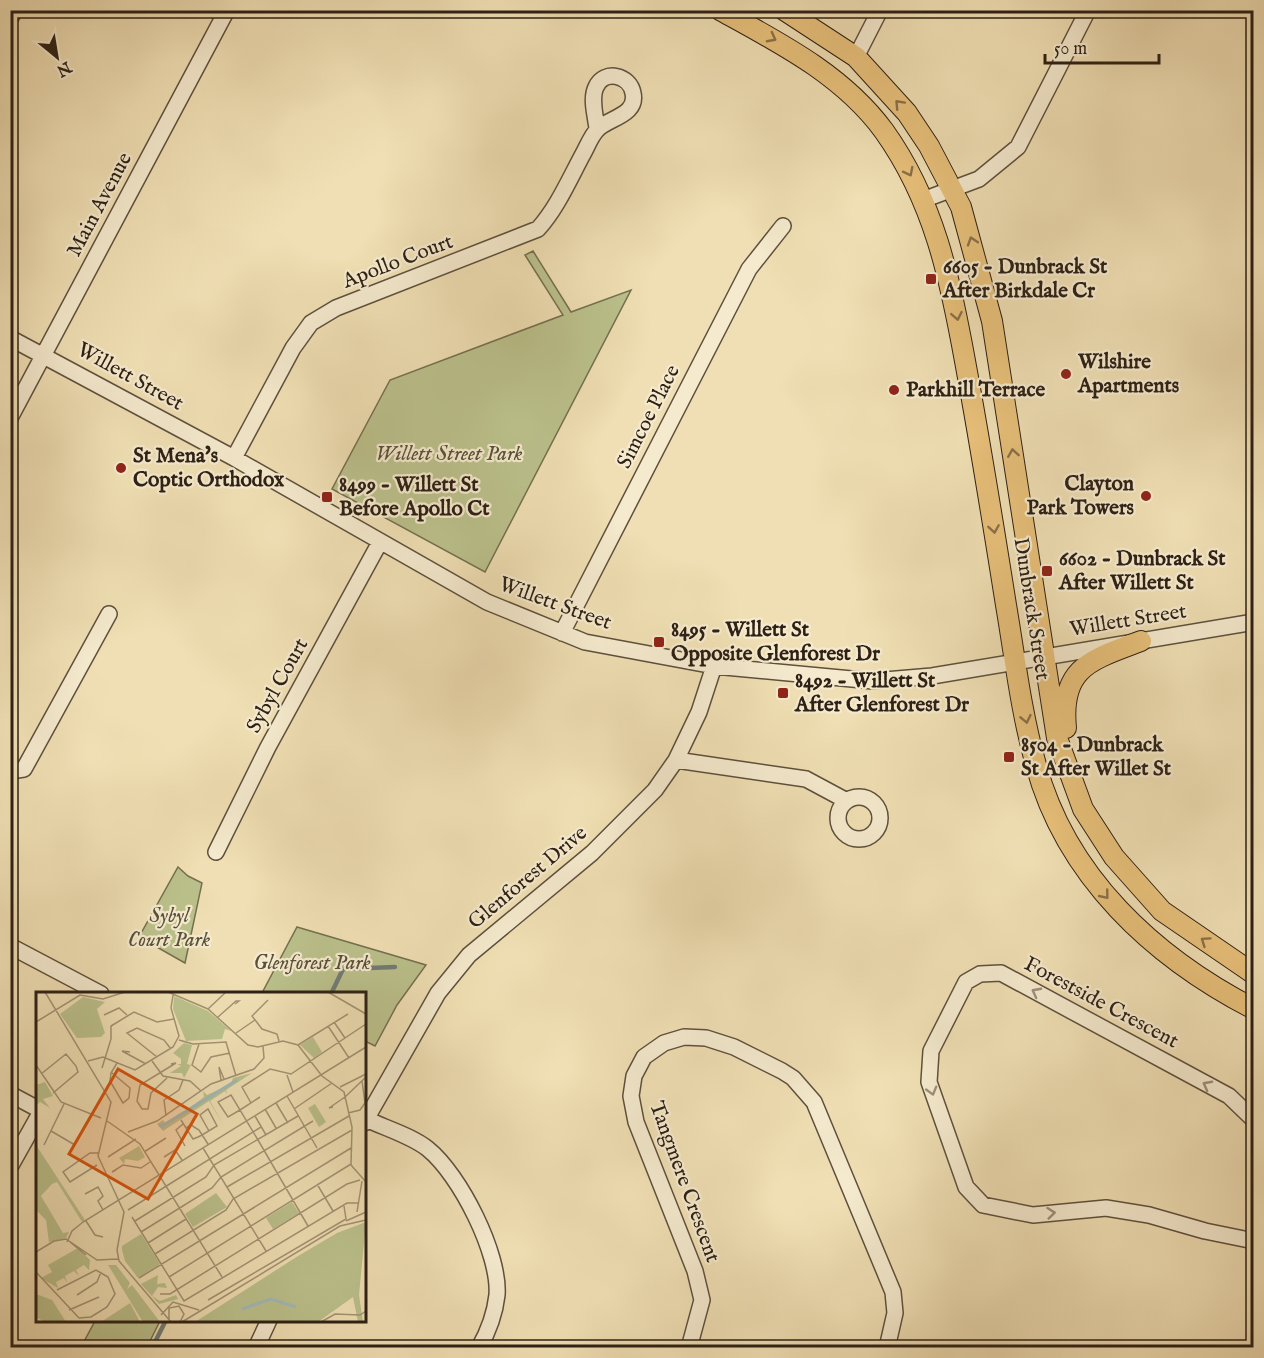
<svg xmlns="http://www.w3.org/2000/svg" width="1264" height="1358" viewBox="0 0 1264 1358" font-family="'IM FELL English',serif">
  <style>
    .green { fill: #bbc18c; stroke: #747050; stroke-width: 1.5 }
    .lines { fill: none; stroke-linecap: round; stroke-linejoin: round }
    .stream { stroke: #727c77; stroke-width: 4.5 }
    .minor-casing { stroke: #5e503d; stroke-width: 18 }
    .major-casing { stroke: #2d2015; stroke-width: 22 }
    .minor { stroke: #f5eace; stroke-width: 15 }
    .major { stroke: #e8c07a; stroke-width: 20 }
    .oneway { stroke: #8a7048 }
    .oneway2 { stroke: #9b8f7b }
    .poi-dot { fill: #8f2418; stroke: #f5eace; stroke-width: 2 }
    .labels { text-anchor: middle; dominant-baseline: central; stroke-width: 4.5; stroke-linejoin: round; paint-order: stroke }
    .street-label { font-size: 21px; fill: #2d2015; stroke: #f5eace }
    .poi-label { font-size: 21px; font-weight: bold; fill: #2d2015; stroke: #f5eace; text-anchor: start }
    .park-label { font-size: 21px; font-style: italic; fill: #585039; stroke: #f5eace }
    .inset-river { fill: none; stroke: #a0b9b9; stroke-width: 3 }
    .inset-road { fill: none; stroke: #a29374; stroke-width: 1.5 }
    .view { fill: #d5530d; fill-opacity: 0.15; stroke: #d5530d; stroke-width: 3 }
    .inset-edge { fill: none; stroke: #2d2015; stroke-width: 3 }
  </style>
  <rect width="100%" height="100%" fill="#f0dfb4"/>
  <filter id="stains"><feTurbulence type="fractalNoise" baseFrequency=".00333" numOctaves="4"/><feColorMatrix values="0 0 0 0 .2 0 0 0 0 .09 0 0 0 0 .02 0 0 0 .5 -.17"/></filter>
  <radialGradient id="worn" r=".72"><stop offset=".6" stop-color="#630" stop-opacity="0"/><stop offset="1" stop-color="#630" stop-opacity=".3"/></radialGradient>
  <path class="green" d="M 533,251 L 571,312 L 631,290 L 485,572 L 332,489 L 390,380 L 563,315 L 525,255 Z
    M 178,867 L 188,876 L 202,883 L 185,963 L 139,937 Z
    M 297,927 L 426,965 L 397,1005 L 375,1046 L 365,1041 L 364,994 L 262,993 Z
    M 95,1321 L 95,1320 L 160,1321 L 147,1347 L 81,1347 Z"/>
  <g class="lines">
    <path class="stream" d="M 331,994 L 343,969 L 395,967
      M 152,1348 L 166,1320"/>
    <g class="minor-casing">
      <path id="minor" d="M 10,19 L 15,10
        M 856,57 L 880,10
        M 923,200 L 979,179 L 1018,147 L 1088,10
        M 10,338 L 234,458 L 487,602 L 585,642 L 714,666 L 873,681 L 932,676 L 1254,622
        M 10,418 L 227,10
        M 234,458 L 293,348 L 311,323 L 336,308 L 538,229 C 557,208 569,180 583,154 C 587,147 591,136 597,130 C 607,118 638,116 633,93 C 630,75 604,69 596,87 C 590,99 596,117 597,129
        M 562,633 L 749,269 L 783,226
        M 676,760 L 806,779 L 847,801
        M 10,771 L 24,769 L 109,614
        M838 818a21 21 0 1 1 42 0a21 21 0 1 1-42 0Z
        M 216,852 L 268,747 L 380,542
        M 10,946 L 101,994
        M 10,1094 L 38,1109
        M 366,1119 C 385,1128 412,1136 428,1149 C 460,1175 500,1254 497,1295 C 495,1313 488,1332 479,1348
        M 1254,1120 L 1229,1096 L 1001,973 L 980,974 L 966,982 L 931,1051 L 929,1082 L 966,1187 L 983,1205 L 1033,1215 L 1106,1208 L 1149,1215 L 1205,1231 L 1254,1241
        M 364,1123 L 438,993 L 469,955 L 592,853 L 655,790 L 676,760 L 699,712 L 714,666
        M 10,1167 L 38,1117
        M 256,1348 L 269,1320
        M 689,1348 L 702,1300 L 695,1271 L 636,1122 L 631,1096 L 634,1076 L 644,1057 L 664,1043 L 684,1037 L 706,1038 L 734,1047 L 782,1071 L 793,1078 L 814,1102 L 893,1292 L 895,1313 L 887,1348"/>
    </g>
    <g class="major-casing">
      <path id="major" d="M 720,10 C 780,43 843,75 884,131 C 934,201 950,278 965,361 C 980,442 993,523 1006,605 C 1015,658 1021,712 1036,765 C 1066,876 1153,957 1254,1009
        M 784,10 L 856,57 L 907,113 L 929,146 L 961,207 L 992,321 L 1057,738 L 1083,809 L 1114,857 L 1162,911 L 1254,974
        M 1066,728 C 1060,667 1091,660 1141,641"/>
    </g>
    <use href="#minor" class="minor"/>
    <use href="#major" class="major"/>
  </g>
  <defs><path id="oneway-chevron" d="M-2-3.5L2.5 0L-2 3.5" fill="none" stroke-width="1.6" stroke-linecap="round" stroke-linejoin="round" transform="scale(1.5)"/></defs>
  <g class="oneway">
    <use href="#oneway-chevron" transform="translate(772 38) rotate(28)"/>
    <use href="#oneway-chevron" transform="translate(899 104) rotate(-133)"/>
    <use href="#oneway-chevron" transform="translate(909 172) rotate(63)"/>
    <use href="#oneway-chevron" transform="translate(972 241) rotate(-108)"/>
    <use href="#oneway-chevron" transform="translate(957 316) rotate(79)"/>
    <use href="#oneway-chevron" transform="translate(1013 453) rotate(-99)"/>
    <use href="#oneway-chevron" transform="translate(994 529) rotate(81)"/>
    <use href="#oneway-chevron" transform="translate(1026 719) rotate(78)"/>
    <use href="#oneway-chevron" transform="translate(1105 895) rotate(51)"/>
    <use href="#oneway-chevron" transform="translate(1205 941) rotate(-145)"/>
  </g>
  <g class="oneway2">
    <use href="#oneway-chevron" transform="translate(1036 992) rotate(-152)"/>
    <use href="#oneway-chevron" transform="translate(1207 1085) rotate(-152)"/>
    <use href="#oneway-chevron" transform="translate(932 1091) rotate(74)"/>
    <use href="#oneway-chevron" transform="translate(1051 1213) rotate(-6)"/>
  </g>
  <g class="poi-dot">
    <rect x="925" y="273" width="12" height="12" rx="3"/>
    <circle cx="1066" cy="374" r="6"/>
    <circle cx="894" cy="390" r="6"/>
    <circle cx="121" cy="468" r="6"/>
    <circle cx="1146" cy="496" r="6"/>
    <rect x="321" y="491" width="12" height="12" rx="3"/>
    <rect x="1041" y="565" width="12" height="12" rx="3"/>
    <rect x="653" y="636" width="12" height="12" rx="3"/>
    <rect x="777" y="687" width="12" height="12" rx="3"/>
    <rect x="1003" y="751" width="12" height="12" rx="3"/>
  </g>
  <g class="labels">
    <g class="street-label">
      <text transform="translate(100 205) rotate(-62)">Main Avenue</text>
      <text transform="translate(398 262) rotate(-21)">Apollo Court</text>
      <text transform="translate(130 377) rotate(29)">Willett Street</text>
      <text transform="translate(649 417) rotate(-63)">Simcoe Place</text>
      <text transform="translate(555 604) rotate(20)">Willett Street</text>
      <text transform="translate(1031 609) rotate(81)">Dunbrack Street</text>
      <text transform="translate(1128 621) rotate(-9)">Willett Street</text>
      <text transform="translate(278 686) rotate(-61)">Sybyl Court</text>
      <text transform="translate(528 878) rotate(-40)">Glenforest Drive</text>
      <text transform="translate(1101 1003) rotate(28)">Forestside Crescent</text>
      <text transform="translate(684 1182) rotate(70)">Tangmere Crescent</text>
    </g>
    <g class="poi-label">
      <text x="943" y="267">6605 - Dunbrack St<tspan x="943" dy="24">After Birkdale Cr</tspan></text>
      <text x="1078" y="362">Wilshire<tspan x="1078" dy="24">Apartments</tspan></text>
      <text x="906" y="390">Parkhill Terrace</text>
      <text x="133" y="456">St Mena's<tspan x="133" dy="24">Coptic Orthodox</tspan></text>
      <text x="1134" y="484" text-anchor="end">Clayton<tspan x="1134" dy="24">Park Towers</tspan></text>
      <text x="339" y="485">8499 - Willett St<tspan x="339" dy="24">Before Apollo Ct</tspan></text>
      <text x="1059" y="559">6602 - Dunbrack St<tspan x="1059" dy="24">After Willett St</tspan></text>
      <text x="671" y="630">8495 - Willett St<tspan x="671" dy="24">Opposite Glenforest Dr</tspan></text>
      <text x="795" y="681">8492 - Willett St<tspan x="795" dy="24">After Glenforest Dr</tspan></text>
      <text x="1021" y="745">8504 - Dunbrack<tspan x="1021" dy="24">St After Willet St</tspan></text>
    </g>
    <g class="park-label">
      <text x="449" y="454">Willett Street Park</text>
      <text x="169" y="916">Sybyl<tspan x="169" dy="24">Court Park</tspan></text>
      <text x="312" y="963">Glenforest Park</text>
    </g>
  </g>
  <g transform="translate(36 992)">
    <rect width="330" height="330" fill="#f0dfb4"/>
    <path d="M 138,4 L 172,19 L 195,39 L 189,37 L 186,47 L 150,49 L 137,17 ZM 47,5 L 69,10 L 61,17 L 69,41 L 65,45 L 41,46 L 24,22 ZM 277,45 L 286,60 L 278,66 L 264,53 ZM 148,51 L 156,53 L 151,72 L 155,73 L 148,86 L 146,81 L 134,81 L 145,74 L 141,72 L 145,72 L 145,67 L 137,61 ZM 216,81 L 190,98 L 191,102 L 189,99 L 174,109 L 188,134 L 173,109 L 127,139 L 121,132 L 127,128 L 130,132 L 152,117 L 168,105 L 167,99 L 171,103 L 195,92 L 197,86 ZM 9,90 L 17,104 L 7,107 L 14,116 L 4,110 L 0,114 L 0,93 ZM 279,112 L 290,130 L 283,135 L 272,116 ZM 0,153 L 49,228 L 46,230 L 21,190 L 16,192 L 5,204 L 27,241 L 33,240 L 30,246 L 13,250 L 10,228 L 0,218 ZM 103,154 L 109,165 L 102,169 L 89,167 L 88,172 L 83,166 ZM 180,201 L 191,215 L 157,235 L 149,222 ZM 256,210 L 263,221 L 237,237 L 230,226 ZM 330,230 L 323,303 L 327,330 L 322,330 L 317,305 L 282,330 L 159,330 L 262,264 L 301,241 ZM 105,242 L 124,272 L 102,286 L 89,269 L 86,258 L 86,254 ZM 42,256 L 54,268 L 53,278 L 48,273 L 40,278 L 43,284 L 38,279 L 29,284 L 31,291 L 28,286 L 20,290 L 22,296 L 5,286 L 16,280 L 12,273 ZM 72,273 L 80,273 L 94,291 L 91,297 L 96,293 L 124,330 L 107,330 ZM 122,283 L 121,292 L 129,291 L 131,296 L 122,295 L 116,304 L 124,309 L 140,303 L 142,307 L 123,312 L 105,292 ZM 0,302 L 16,308 L 30,330 L 9,330 L 0,325 ZM 94,311 L 104,330 L 65,330 Z" fill="#bbc18c"/>
    <path class="inset-river" d="M 123,133 L 126,134 L 201,88M 206,317 L 235,307 L 260,315"/>
    <path class="inset-road" d="M 9,0 L 75,110 L 62,164 L 88,220 L 81,258 L 83,269 L 135,330M 132,0 L 172,17 L 212,53 L 222,55 L 247,49 L 262,53 L 286,84 L 308,100 L 316,135 L 315,173 L 330,190M 292,0 L 330,22M 232,8 L 216,24 L 226,37 L 241,42 L 243,49M 172,17 L 190,0M 68,23 L 83,16 L 91,23M 182,25 L 200,9 L 203,9 L 199,12M 0,30 L 44,3 L 67,7 L 89,0M 298,30 L 309,46M 292,34 L 313,66M 200,41 L 219,28M 143,48 L 157,52 L 190,50 L 200,84M 163,52 L 156,73 L 165,80 L 175,65 L 194,61M 262,53 L 312,22M 94,60 L 86,59 L 110,72M 121,65 L 91,41 L 101,36 L 128,48 L 135,57M 52,69 L 67,65 L 99,78 L 137,55 L 143,44 L 135,16 L 137,3M 116,69 L 127,84 L 154,89 L 165,99M 0,73 L 25,110 L 65,126M 66,76 L 75,47 L 75,34 L 98,20 L 121,30 L 138,27M 75,80 L 94,96 L 93,106 L 87,111 L 74,89 L 75,81 L 81,71M 5,82 L 30,62 L 40,74 L 42,80 L 17,101M 251,83 L 257,100M 131,86 L 115,101 L 112,117 L 106,117 L 101,109 L 104,93 L 140,71 L 135,72M 185,88 L 183,75 L 188,87M 304,95 L 330,82M 251,104 L 281,156M 224,105 L 204,118 L 192,125 L 182,110 L 195,103 L 222,148 L 272,234M 309,105 L 330,85M 215,111 L 206,95 L 234,77 L 255,82 L 330,32M 240,111 L 252,131M 297,115 L 293,116 L 309,105M 229,117 L 240,136M 258,117 L 296,91M 312,121 L 324,118 L 329,111 L 326,89M 130,124 L 128,108 L 143,98 L 147,88M 219,124 L 230,143M 145,128 L 157,147 L 162,145 L 166,143 L 181,134 L 172,117 L 164,123 L 173,139M 71,129 L 104,152 L 186,285M 147,132 L 140,138 L 149,154M 150,136 L 155,133 L 163,138 L 172,152M 15,139 L 39,153M 92,140 L 121,129 L 175,92 L 218,77 L 228,66 L 227,54M 8,153 L 28,112M 167,156 L 230,259M 108,160 L 130,146M 72,165 L 100,147M 128,165 L 139,158 L 146,168M 61,173 L 34,190 L 27,180 L 54,161 L 62,161M 80,178 L 76,180 L 87,173 L 105,176 L 114,170M 281,192 L 297,219M 191,195 L 313,124M 49,202 L 62,195 L 67,204 L 62,209 L 67,218M 92,218 L 225,135M 321,220 L 326,189M 96,225 L 148,309 L 311,211 L 322,211M 50,229 L 59,243 L 67,245M 99,229 L 170,185 L 178,173 L 262,124M 310,229 L 330,220M 105,240 L 176,196 L 185,185 L 277,129M 31,250 L 36,239 L 47,230 L 330,55M 34,250 L 50,263M 112,251 L 150,227M 0,260 L 18,249 L 30,247 L 61,268 L 82,267M 119,262 L 190,218 L 197,207 L 316,138M 0,280 L 43,326 L 55,325 L 71,315 L 79,302 L 72,285 L 60,278 L 21,298M 133,285 L 315,172M 103,286 L 315,156M 124,302 L 134,302 L 311,192 L 324,188M 41,303 L 61,290 L 65,280M 172,308 L 310,227 L 308,214M 33,318 L 63,305M 125,323 L 137,310 L 163,318M 133,327 L 133,316 L 143,314 L 148,322 L 144,330M 146,330 L 304,234 L 330,228M 285,330 L 299,322 L 324,323 L 330,319"/>
    <path class="view" d="M 82,77 L 161,122 L 112,207 L 33,162 Z"/>
    <rect width="330" height="330" class="inset-edge"/>
  </g>
  <rect width="1264" height="1358" fill="none" stroke="#f0dfb4" stroke-width="36"/>
  <rect x="12" y="12" width="1240" height="1334" fill="none" stroke="#2d2015" stroke-width="3"/>
  <rect x="18" y="18" width="1228" height="1322" fill="none" stroke="#2d2015" stroke-width="1.5"/>
  <g transform="translate(57 57) rotate(150)" stroke="#f5eace" stroke-width="4.5" paint-order="stroke">
  <path d="M0-4.5L10 22L0 15L-10 22Z" fill="#2d2015"/>
  <text y="-9" font-size="16" font-weight="bold" text-anchor="middle" fill="#2d2015">N</text>
  </g>
  <path d="M1045 54v9h114v-9" fill="none" stroke="#2d2015" stroke-width="3"/>
  <text x="1054" y="54" font-size="18" fill="#2d2015" stroke="#f5eace" stroke-width="4.5" paint-order="stroke">50 m</text>
  <rect width="100%" height="100%" filter="url(#stains)"/>
  <rect width="100%" height="100%" fill="url(#worn)"/>
</svg>
